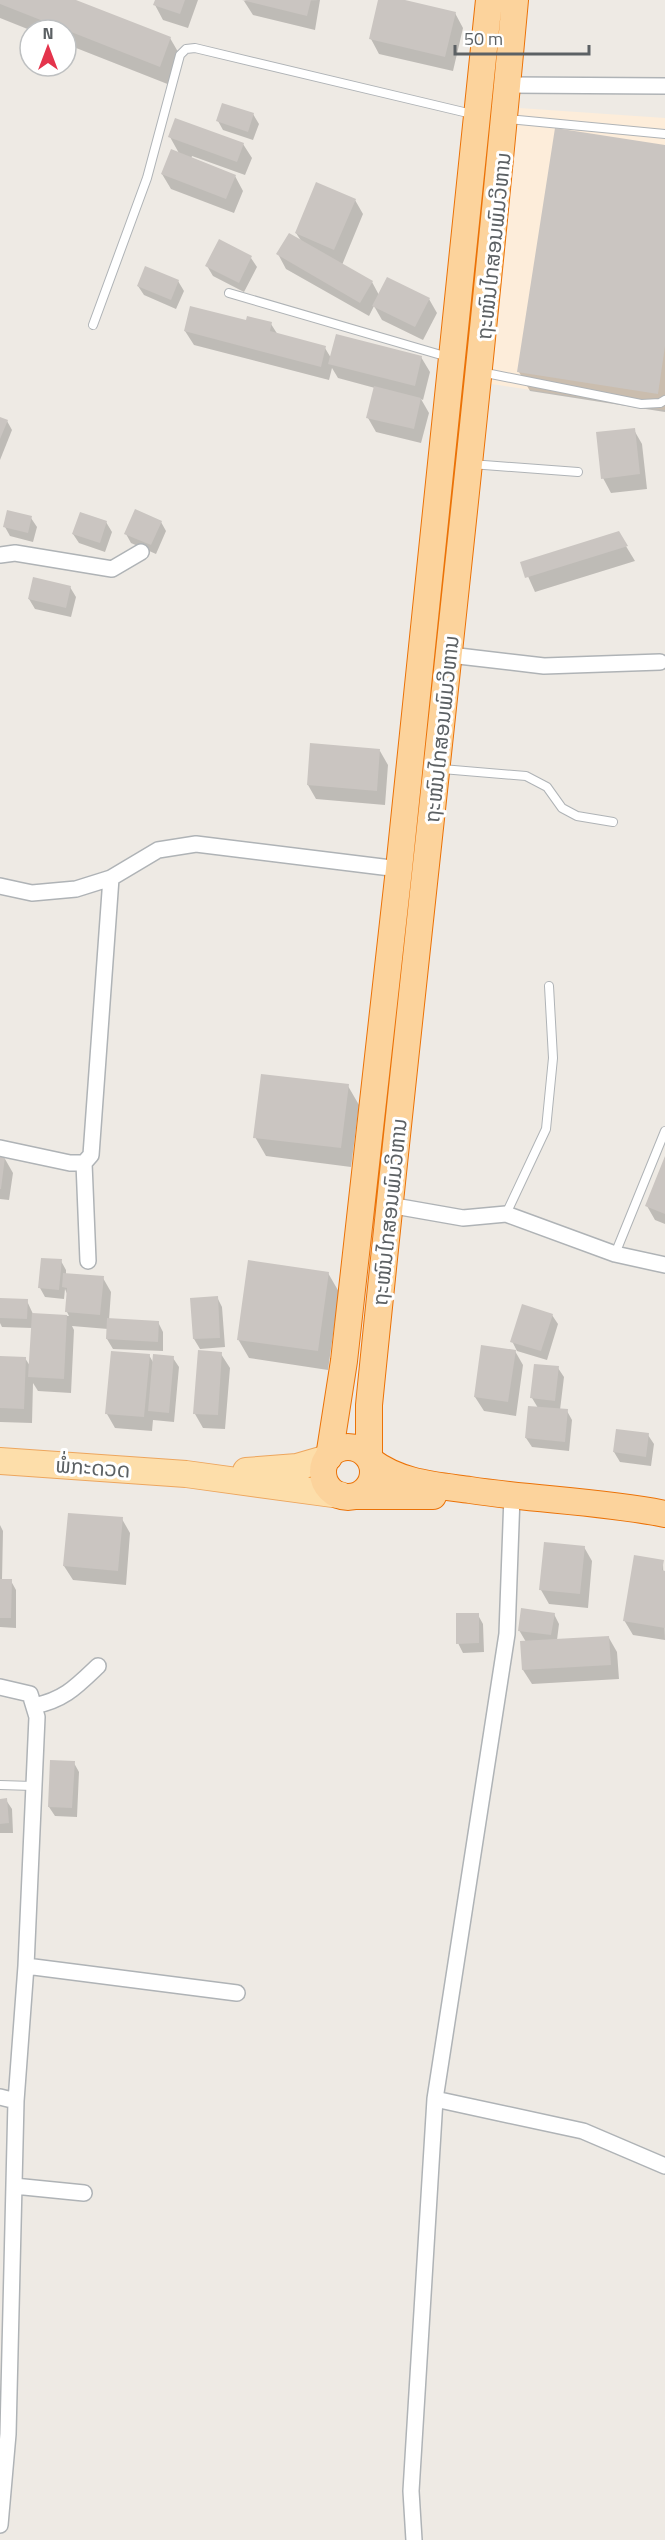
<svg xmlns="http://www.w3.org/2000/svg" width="665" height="2540" viewBox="0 0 665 2540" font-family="'Titillium Web','Noto Sans Lao',sans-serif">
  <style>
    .commercial { fill: #fdedda }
    .shadow { fill: #0003 }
    .building { fill: #cac5c1 }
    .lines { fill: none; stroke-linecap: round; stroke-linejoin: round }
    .service-casing { stroke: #afb3b6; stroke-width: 10 }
    .minor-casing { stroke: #afb3b6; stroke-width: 18 }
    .primary-casing { stroke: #eda65e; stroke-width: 28 }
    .trunk-casing { stroke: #eb7207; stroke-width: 28 }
    .service { stroke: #fff; stroke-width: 8 }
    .minor { stroke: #fff; stroke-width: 15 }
    .primary { stroke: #fddeaa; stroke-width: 26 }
    .trunk { stroke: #fcd39c; stroke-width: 26 }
    .labels { text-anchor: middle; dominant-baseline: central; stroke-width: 6; stroke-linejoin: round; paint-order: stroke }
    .street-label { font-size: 21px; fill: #5c6164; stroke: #fff }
  </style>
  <rect width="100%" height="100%" fill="#eeeae4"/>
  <path class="commercial" d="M 519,108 L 665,118 L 665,410 L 491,384 Z"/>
  <path class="shadow" d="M 0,0 L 72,0 L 170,38 L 181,57 L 170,85 L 66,44 L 66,30 L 30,30 L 0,18 Z
    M 156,0 L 198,0 L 188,28 L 163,20 L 155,5 Z
    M 320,0 L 315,30 L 253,15 L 244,1 Z
    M 380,0 L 399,0 L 455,13 L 463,28 L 453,71 L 379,54 L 371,39 Z
    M 253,114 L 259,124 L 253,140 L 223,130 L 218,121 Z
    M 170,137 L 243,144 L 252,158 L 245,175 L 192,156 L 191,159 L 235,176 L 243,191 L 234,213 L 171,189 L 162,174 L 180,155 Z
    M 665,147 L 665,412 L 530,391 L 519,372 Z
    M 355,200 L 363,214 L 342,265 L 372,282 L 379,295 L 429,299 L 437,313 L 423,340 L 382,320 L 374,306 L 369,316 L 286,269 L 278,254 L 302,242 L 296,233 Z
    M 251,258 L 257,267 L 244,292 L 213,276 L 207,266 Z
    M 178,281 L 184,291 L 176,309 L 144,295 L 138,286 Z
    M 247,322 L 271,324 L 278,335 L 325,348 L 331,358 L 421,357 L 430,372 L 423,400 L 421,399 L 429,413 L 421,443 L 376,432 L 368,418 L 375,388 L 338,378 L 332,368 L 329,380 L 194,345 L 185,331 Z
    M 0,418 L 7,421 L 12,430 L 0,460 Z
    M 634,430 L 642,444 L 647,489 L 611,493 L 603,478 Z
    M 31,518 L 37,527 L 33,542 L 10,536 L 5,527 Z
    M 106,522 L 112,532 L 105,552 L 79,543 L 73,534 Z
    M 161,522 L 166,531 L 156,554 L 131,543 L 126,534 Z
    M 618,533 L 635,561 L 535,592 L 522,563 Z
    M 70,587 L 76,597 L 71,617 L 35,609 L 29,599 Z
    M 380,751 L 388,765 L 385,805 L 316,799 L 308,785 Z
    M 348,1086 L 359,1105 L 351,1167 L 266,1156 L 255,1137 Z
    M 0,1158 L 5,1159 L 13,1173 L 9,1200 L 0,1199 Z
    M 665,1160 L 665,1224 L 655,1220 L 647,1206 Z
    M 61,1261 L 66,1270 L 66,1275 L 103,1278 L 111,1292 L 109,1320 L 158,1322 L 163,1332 L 163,1351 L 113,1349 L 107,1339 L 108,1329 L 72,1326 L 74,1330 L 71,1393 L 38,1391 L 33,1383 L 32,1423 L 0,1422 L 0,1357 L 25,1358 L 30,1366 L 32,1328 L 2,1327 L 0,1323 L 0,1299 L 27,1301 L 33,1314 L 69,1316 L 67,1312 L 68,1296 L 65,1289 L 64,1299 L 45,1297 L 40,1288 Z
    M 328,1273 L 339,1292 L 328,1370 L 249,1358 L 238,1339 Z
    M 217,1297 L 222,1307 L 225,1347 L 200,1349 L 194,1339 L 192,1299 Z
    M 552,1315 L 558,1324 L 547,1360 L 517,1351 L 512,1341 Z
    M 515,1351 L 523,1365 L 516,1416 L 484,1411 L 475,1397 Z
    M 221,1354 L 230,1368 L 225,1429 L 203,1428 L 195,1414 Z
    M 149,1355 L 154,1364 L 173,1358 L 179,1367 L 174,1422 L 153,1420 L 152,1431 L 115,1428 L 107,1414 Z
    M 558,1368 L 564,1377 L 560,1410 L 567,1411 L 572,1420 L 569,1451 L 532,1447 L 526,1438 L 538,1408 L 532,1398 Z
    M 648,1435 L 654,1444 L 651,1466 L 620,1462 L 614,1452 Z
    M 122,1519 L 130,1533 L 126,1585 L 73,1580 L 64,1566 Z
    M 0,1525 L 3,1531 L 2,1580 L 11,1581 L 16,1590 L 16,1628 L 0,1627 Z
    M 584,1547 L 592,1561 L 588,1608 L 549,1604 L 541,1590 Z
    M 663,1561 L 665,1640 L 633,1635 L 624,1620 Z
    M 554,1614 L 559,1624 L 557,1640 L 609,1638 L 617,1652 L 619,1679 L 532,1684 L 523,1670 L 526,1642 L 519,1630 Z
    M 478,1615 L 483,1624 L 484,1652 L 463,1653 L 458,1643 Z
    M 74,1763 L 79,1772 L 77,1817 L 55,1816 L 49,1807 Z
    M 0,1800 L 6,1800 L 12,1809 L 13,1833 L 0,1833 Z"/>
  <path class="building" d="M 0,0 L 76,0 L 171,37 L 160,67 L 0,4 Z
    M 155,0 L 185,0 L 180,14 L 153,5 Z
    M 242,0 L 311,0 L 307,16 Z
    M 378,0 L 405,0 L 456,12 L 445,57 L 369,39 Z
    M 222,103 L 254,113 L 248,132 L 216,121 Z
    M 175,118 L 244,143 L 237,162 L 168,137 Z
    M 555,128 L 665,145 L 665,346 L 658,394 L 517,372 Z
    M 171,149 L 236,175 L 226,199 L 161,174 Z
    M 316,182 L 356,199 L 334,250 L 295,233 Z
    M 289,233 L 373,281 L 360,303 L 276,254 Z
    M 219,239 L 252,256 L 239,283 L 205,266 Z
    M 145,266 L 179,280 L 171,300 L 137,286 Z
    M 387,277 L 430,298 L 415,327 L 372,306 Z
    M 190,306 L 246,320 L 247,316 L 272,322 L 270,331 L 326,346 L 321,367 L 184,331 Z
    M 336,334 L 422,356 L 415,386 L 328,364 Z
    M 374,386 L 421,398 L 414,429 L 366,418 Z
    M 0,417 L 8,420 L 0,439 Z
    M 635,428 L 640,474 L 601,479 L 596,432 Z
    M 135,509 L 162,521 L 151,545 L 124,534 Z
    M 7,510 L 32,516 L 28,533 L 3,527 Z
    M 80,512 L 107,521 L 100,543 L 72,534 Z
    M 619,531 L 628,546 L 525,578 L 520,562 Z
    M 33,577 L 71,586 L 66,608 L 28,599 Z
    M 310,743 L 380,749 L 377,791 L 307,785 Z
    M 261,1074 L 349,1084 L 341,1148 L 253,1138 Z
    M 665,1156 L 665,1214 L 645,1206 Z
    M 0,1157 L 5,1157 L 1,1189 L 0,1189 Z
    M 41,1258 L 62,1259 L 59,1290 L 38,1288 Z
    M 248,1260 L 329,1272 L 318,1351 L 237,1340 Z
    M 63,1273 L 104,1276 L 100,1315 L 65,1312 L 67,1288 L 62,1287 Z
    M 218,1296 L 220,1338 L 193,1339 L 190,1298 Z
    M 0,1298 L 28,1299 L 27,1319 L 0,1318 Z
    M 522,1304 L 553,1314 L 541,1351 L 510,1342 Z
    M 32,1313 L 67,1315 L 64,1379 L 28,1377 Z
    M 107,1318 L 159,1321 L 158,1342 L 106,1339 Z
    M 481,1345 L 516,1350 L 508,1402 L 474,1397 Z
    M 198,1350 L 222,1352 L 218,1415 L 193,1414 Z
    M 111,1351 L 150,1354 L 144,1417 L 105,1414 Z
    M 153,1354 L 174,1356 L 169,1413 L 148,1411 Z
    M 0,1356 L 26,1357 L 24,1409 L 0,1408 Z
    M 534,1364 L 559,1366 L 555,1401 L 530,1398 Z
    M 528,1406 L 568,1409 L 565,1442 L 525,1438 Z
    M 616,1429 L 649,1433 L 646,1457 L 613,1452 Z
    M 68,1513 L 123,1517 L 118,1571 L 63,1566 Z
    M 544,1542 L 585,1546 L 580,1594 L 539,1590 Z
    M 634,1555 L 664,1560 L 662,1570 L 665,1571 L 665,1628 L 623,1621 Z
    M 0,1579 L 12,1579 L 11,1618 L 0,1618 Z
    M 521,1608 L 555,1613 L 551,1635 L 518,1631 Z
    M 456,1613 L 479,1613 L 479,1643 L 456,1644 Z
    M 609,1636 L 611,1665 L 522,1670 L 520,1641 Z
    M 50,1760 L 75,1761 L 72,1808 L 48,1807 Z
    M 7,1798 L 9,1823 L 0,1824 L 0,1799 Z"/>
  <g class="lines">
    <g class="service-casing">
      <path id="service" d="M 507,119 L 665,134
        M 229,293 L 448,357
        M 93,325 L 147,178 L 180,55 L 186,49 L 195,48 L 472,114
        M 481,372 L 641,404 L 660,403 L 665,400
        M 471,464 L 578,472
        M 442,769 L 526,776 L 547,787 L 562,808 L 577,816 L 613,822
        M 506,1214 L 546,1129 L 553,1058 L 549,986
        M 615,1254 L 665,1131
        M 0,1785 L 33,1786"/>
    </g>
    <g class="minor-casing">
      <path id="minor" d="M 507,85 L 665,86
        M 0,555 L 15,553 L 112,569 L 141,552
        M 450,655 L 544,666 L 660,662
        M 0,886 L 32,893 L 76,889 L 111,878 L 158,850 L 196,844 L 399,869
        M 0,1148 L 70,1163 L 84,1163 L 91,1155 L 111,878
        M 84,1163 L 88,1261
        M 389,1205 L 463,1218 L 506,1214 L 615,1254 L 665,1265
        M 0,1687 L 30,1694 L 37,1717 L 26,1966 L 16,2101 L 8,2434 L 0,2525
        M 34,1706 C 64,1700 76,1687 98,1666
        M 26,1966 L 237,1993
        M 0,2097 L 16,2101
        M 435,2099 L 583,2131 L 665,2166
        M 14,2186 L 84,2193
        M 414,2540 L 411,2491 L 435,2099 L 507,1634 L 512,1496"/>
    </g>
    <g class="primary-casing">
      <path id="primary" d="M 0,1461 L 186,1474 L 340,1495
        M 246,1471 L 297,1467 L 328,1458"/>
    </g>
    <g class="trunk-casing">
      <path id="trunk" d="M323 1472a25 25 0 1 1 50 0a25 25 0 1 1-50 0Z
        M 329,1457 L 344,1361 L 399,869 L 489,0
        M 369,1458 L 369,1405 C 416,937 472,469 515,0
        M 371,1461 C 400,1483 434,1485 470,1490 C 535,1500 601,1501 665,1514
        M 355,1496 L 433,1496"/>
    </g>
    <use href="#service" class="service"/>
    <use href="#minor" class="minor"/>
    <use href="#primary" class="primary"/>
    <use href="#trunk" class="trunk"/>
  </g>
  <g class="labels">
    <g class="street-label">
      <text transform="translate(493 246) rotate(-84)">ຖະໜົນໄກສອນພົມວິຫານ</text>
      <text transform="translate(441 729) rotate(-84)">ຖະໜົນໄກສອນພົມວິຫານ</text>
      <text transform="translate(389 1212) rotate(-84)">ຖະໜົນໄກສອນພົມວິຫານ</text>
      <text transform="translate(93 1467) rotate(4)">ພໍ່ກະດວດ</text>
    </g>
  </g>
  <g transform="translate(48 48)"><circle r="28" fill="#ffffff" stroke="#bec0c1" stroke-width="1.5"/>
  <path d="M0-4.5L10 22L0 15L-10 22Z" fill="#e4344c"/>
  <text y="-9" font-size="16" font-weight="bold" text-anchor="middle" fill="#5c6164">N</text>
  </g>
  <path d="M455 45v9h134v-9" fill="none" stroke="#5c6164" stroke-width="3"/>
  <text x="464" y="45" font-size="18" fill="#5c6164" stroke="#ffffff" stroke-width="4.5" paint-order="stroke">50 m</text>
</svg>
